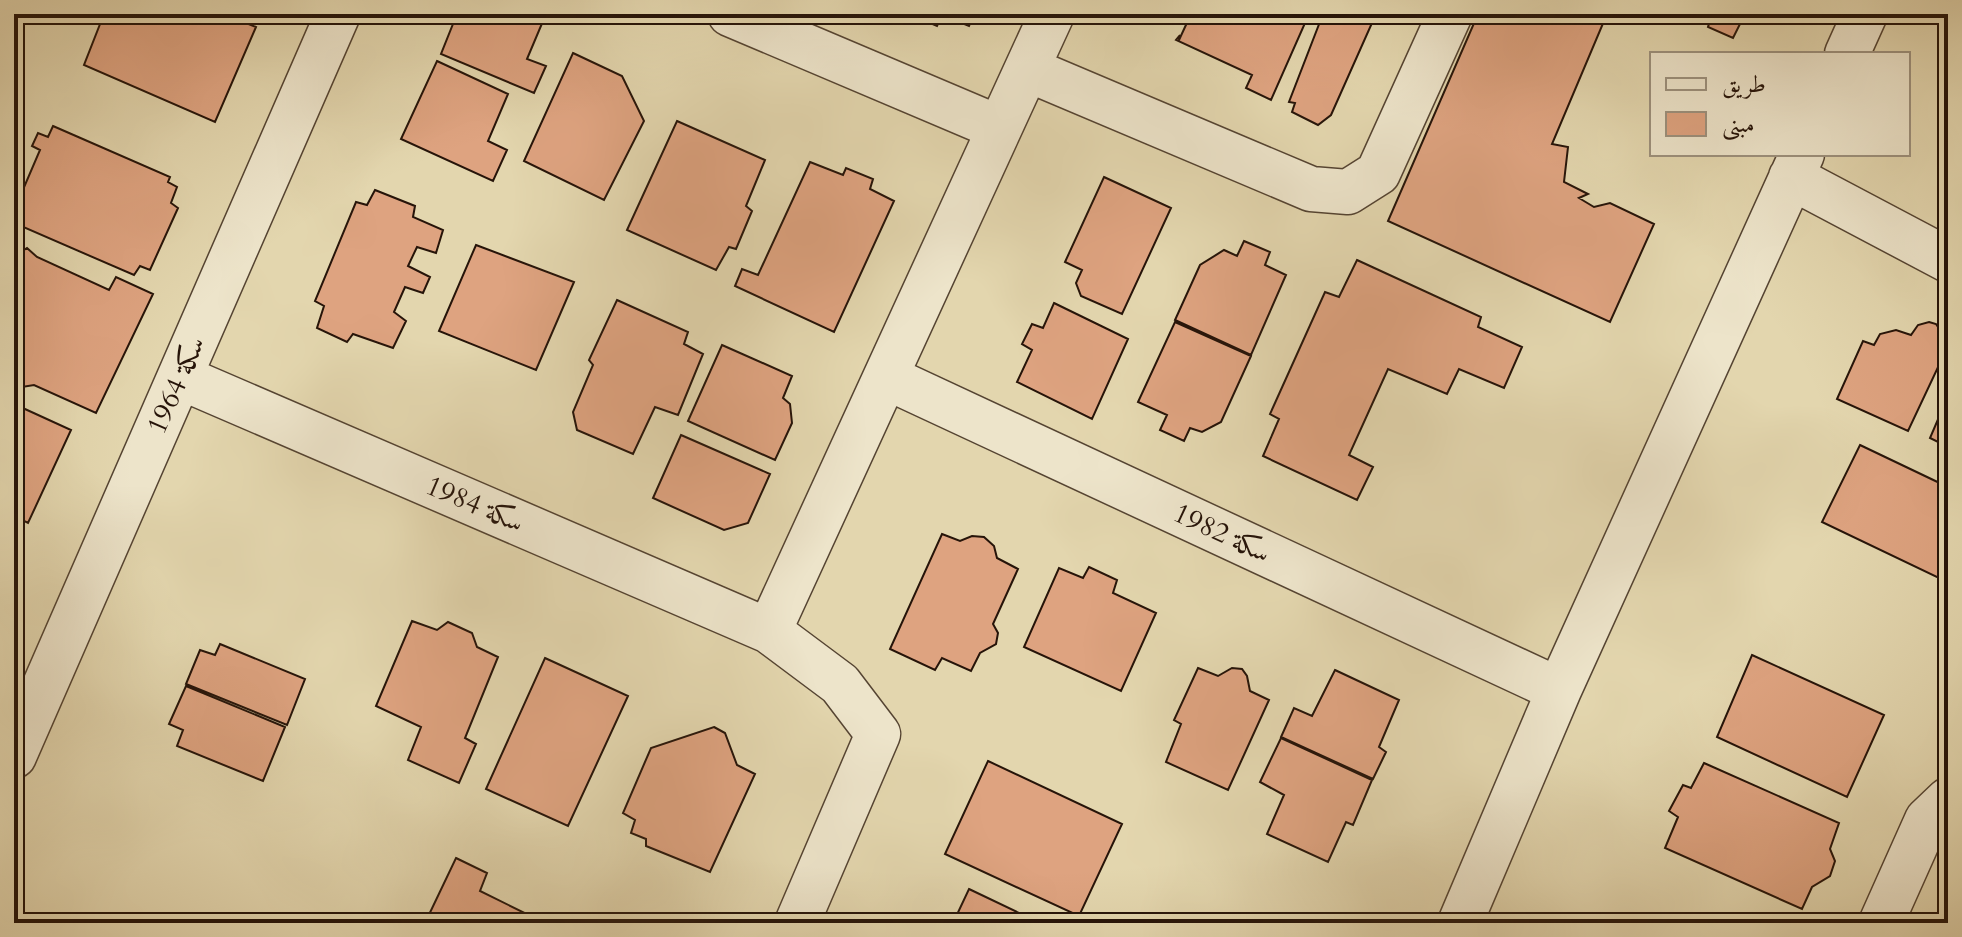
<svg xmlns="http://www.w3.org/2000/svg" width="1962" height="937" viewBox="0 0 1962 937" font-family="Cardo,Amiri,serif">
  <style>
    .building { fill: #dea380; stroke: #261409; stroke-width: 2 }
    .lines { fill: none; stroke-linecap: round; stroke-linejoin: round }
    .minor-casing { stroke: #554432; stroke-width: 47 }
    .minor { stroke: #ede4ca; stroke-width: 44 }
    .labels { text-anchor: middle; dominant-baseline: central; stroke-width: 6; stroke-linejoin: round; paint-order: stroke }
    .street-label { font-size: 28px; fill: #261409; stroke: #ede4ca }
  </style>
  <rect width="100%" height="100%" fill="#e3d6ae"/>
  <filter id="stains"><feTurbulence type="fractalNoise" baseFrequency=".0025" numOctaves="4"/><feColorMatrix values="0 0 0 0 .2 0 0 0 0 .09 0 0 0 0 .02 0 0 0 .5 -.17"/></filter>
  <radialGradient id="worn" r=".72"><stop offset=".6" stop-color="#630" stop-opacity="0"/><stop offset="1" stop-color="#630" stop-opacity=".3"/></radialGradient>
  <path class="building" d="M 104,14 L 224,14 L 256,27 L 215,122 L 84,65 Z
    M 457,14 L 546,14 L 527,59 L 546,66 L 534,93 L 441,54 Z
    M 909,14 L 974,14 L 969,26 L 942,15 L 937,26 Z
    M 1191,14 L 1309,14 L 1271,100 L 1246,88 L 1252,75 L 1176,40 L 1180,35 L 1179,40 Z
    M 1323,14 L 1376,14 L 1331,115 L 1318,125 L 1292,112 L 1295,103 L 1289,102 Z
    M 1478,14 L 1607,14 L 1552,144 L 1568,147 L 1564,182 L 1588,194 L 1579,198 L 1594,207 L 1610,203 L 1654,224 L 1610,322 L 1388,221 Z
    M 1712,14 L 1745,14 L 1733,38 L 1708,27 Z
    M 573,53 L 622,76 L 644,121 L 604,200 L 524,161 Z
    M 437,61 L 508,94 L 488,141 L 507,150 L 493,181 L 401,139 Z
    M 677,121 L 765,160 L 746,206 L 752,211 L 736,249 L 729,247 L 716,270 L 627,230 Z
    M 53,126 L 170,177 L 168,182 L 177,187 L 171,203 L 178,208 L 150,270 L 140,266 L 134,275 L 14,223 L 19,205 L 14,202 L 14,189 L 22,192 L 40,150 L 32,146 L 38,133 L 48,137 Z
    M 810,162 L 843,175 L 846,168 L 873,179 L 870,189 L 894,201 L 834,332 L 735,286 L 742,269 L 758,275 Z
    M 1104,177 L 1171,208 L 1122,314 L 1081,296 L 1076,283 L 1082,270 L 1065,262 Z
    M 375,190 L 415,206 L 413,217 L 443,230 L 436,253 L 417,247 L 408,266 L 430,277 L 423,293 L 405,287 L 394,312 L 406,321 L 393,348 L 353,334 L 347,342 L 317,328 L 324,306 L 315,301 L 356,202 L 367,205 Z
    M 1244,241 L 1270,252 L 1265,265 L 1286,275 L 1251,355 L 1175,320 L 1200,265 L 1224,250 L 1237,256 Z
    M 476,245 L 574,282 L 536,370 L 439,331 Z
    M 27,248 L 37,257 L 109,290 L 116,277 L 153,294 L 96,413 L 34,385 L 22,387 L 14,383 L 14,266 L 21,252 Z
    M 1357,260 L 1481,317 L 1478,327 L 1522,347 L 1504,388 L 1459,369 L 1447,394 L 1388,369 L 1349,455 L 1373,467 L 1357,500 L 1263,456 L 1279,419 L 1270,414 L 1325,292 L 1339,297 Z
    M 617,300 L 688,332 L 684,344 L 703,354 L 678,415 L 655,407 L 633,454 L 577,430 L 573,412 L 593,365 L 589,360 Z
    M 1054,303 L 1128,339 L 1092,419 L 1017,382 L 1032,350 L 1022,344 L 1032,324 L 1043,328 Z
    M 1175,322 L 1251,356 L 1221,422 L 1202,432 L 1190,428 L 1184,441 L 1160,430 L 1167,415 L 1138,402 Z
    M 1929,322 L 1936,324 L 1948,342 L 1948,346 L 1908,431 L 1837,399 L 1863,341 L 1874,345 L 1880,334 L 1896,330 L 1911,335 L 1918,325 Z
    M 722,345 L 792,376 L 783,398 L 790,404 L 792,423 L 775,460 L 688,421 Z
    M 1948,396 L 1948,447 L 1930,438 Z
    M 14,404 L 71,430 L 28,523 L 14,516 Z
    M 681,435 L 770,474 L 748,523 L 724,530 L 653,498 Z
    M 1860,445 L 1948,487 L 1948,565 L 1941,579 L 1822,522 Z
    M 942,534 L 960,541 L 972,536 L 984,537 L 994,546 L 997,558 L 1018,569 L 993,624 L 998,633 L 996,644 L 980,653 L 971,671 L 942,658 L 935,670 L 890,649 Z
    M 14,550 L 23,556 L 14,576 Z
    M 1089,567 L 1117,580 L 1113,593 L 1156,613 L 1121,691 L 1024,647 L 1059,568 L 1083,578 Z
    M 412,621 L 437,630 L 448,622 L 472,633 L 477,647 L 498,657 L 465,738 L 476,744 L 459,783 L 408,760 L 421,727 L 376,706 Z
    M 220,644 L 305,679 L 287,725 L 186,684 L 200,650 L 215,655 Z
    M 1752,655 L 1884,715 L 1847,797 L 1717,737 Z
    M 545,658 L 628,696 L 568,826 L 486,789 Z
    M 1198,668 L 1218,676 L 1232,668 L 1242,669 L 1247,676 L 1250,691 L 1269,700 L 1228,790 L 1166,762 L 1181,724 L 1174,720 Z
    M 1335,670 L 1399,700 L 1379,747 L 1386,752 L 1373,779 L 1281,737 L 1294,708 L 1312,716 Z
    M 186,686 L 285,727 L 263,781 L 177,746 L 183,730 L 169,724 Z
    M 714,727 L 725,733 L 737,765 L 755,774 L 710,872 L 646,846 L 646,839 L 631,833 L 635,820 L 623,813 L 651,748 Z
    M 1281,738 L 1372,780 L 1353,825 L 1346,822 L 1328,862 L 1267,834 L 1284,795 L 1260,782 Z
    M 988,761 L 1122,824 L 1079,916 L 945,854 Z
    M 1704,763 L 1839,823 L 1830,849 L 1835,861 L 1830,876 L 1812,887 L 1802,909 L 1665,848 L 1678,817 L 1669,811 L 1683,785 L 1691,788 Z
    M 456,858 L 487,873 L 480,891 L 539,920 L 538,923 L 425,923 Z
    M 969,889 L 1040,923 L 941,923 L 944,917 L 954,921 Z"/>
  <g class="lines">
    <g class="minor-casing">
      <path id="minor" d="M 730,14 L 999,128
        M 1847,54 L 1865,14
        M 1027,69 L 1311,189 L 1348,192 L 1378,173 L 1450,14
        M 1791,177 L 1948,260
        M 180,377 L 769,631 L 840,684 L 878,734 L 797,923
        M 886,377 L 1559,690
        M 769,631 L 1052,14
        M 14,756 L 338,14
        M 1460,923 L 1559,690 L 1802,154
        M 1881,923 L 1927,820 L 1948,800"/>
    </g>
    <use href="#minor" class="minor"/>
  </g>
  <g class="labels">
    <g class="street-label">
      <text transform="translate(176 385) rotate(-66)">سكة 1964</text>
      <text transform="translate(475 504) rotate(23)">سكة 1984</text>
      <text transform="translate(1222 533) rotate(25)">سكة 1982</text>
    </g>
  </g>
  <rect width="1962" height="937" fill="none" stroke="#e3d6ae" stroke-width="48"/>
  <rect x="16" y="16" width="1930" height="905" fill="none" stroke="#261409" stroke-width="4"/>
  <rect x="24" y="24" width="1914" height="889" fill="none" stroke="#261409" stroke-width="2"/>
  <rect x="1650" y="52" width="260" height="104" fill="#ede4ca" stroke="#9d917d" stroke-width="2"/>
  <rect x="1666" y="78" width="40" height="12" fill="#ede4ca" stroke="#9d917d" stroke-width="2"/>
  <text x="1722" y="92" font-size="24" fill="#261409">طريق</text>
  <rect x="1666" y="112" width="40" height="24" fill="#dea380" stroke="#9d917d" stroke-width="2"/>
  <text x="1722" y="132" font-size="24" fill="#261409">مبنى</text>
  <rect width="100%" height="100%" filter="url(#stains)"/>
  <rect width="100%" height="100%" fill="url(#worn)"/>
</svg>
